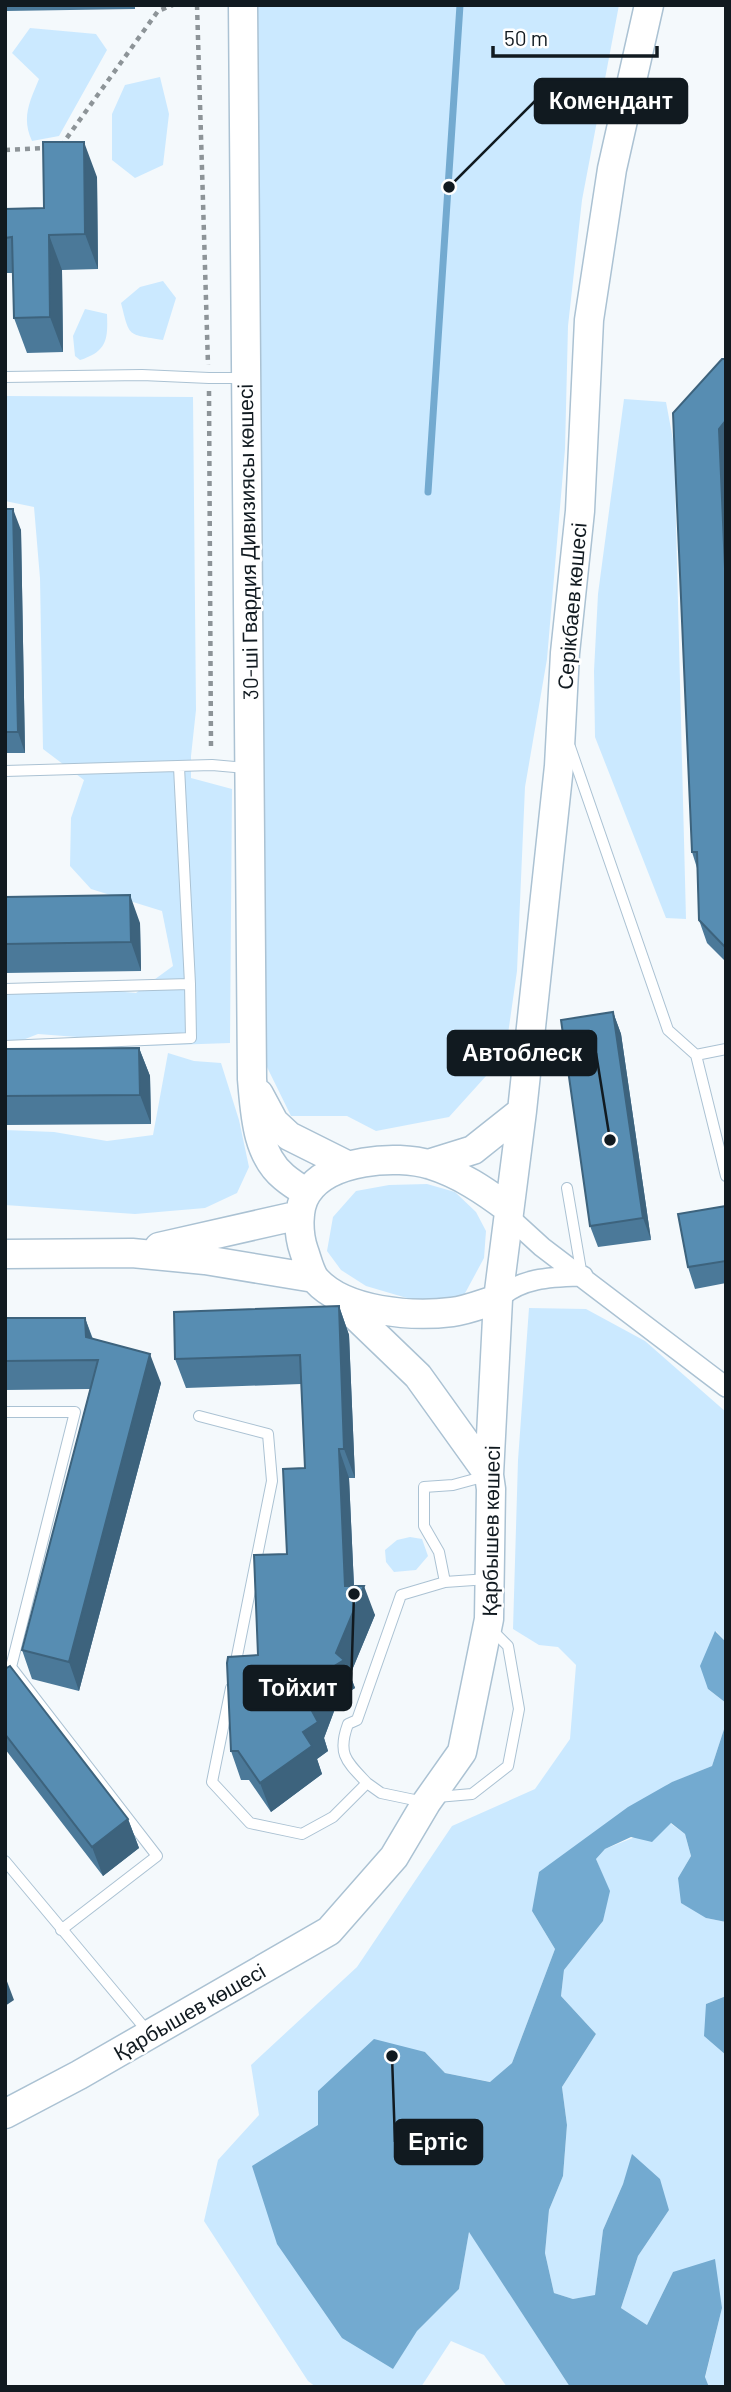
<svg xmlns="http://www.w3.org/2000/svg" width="731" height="2392" viewBox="0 0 731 2392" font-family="Barlow,sans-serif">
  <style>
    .green { fill: #cbe9ff }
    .water { fill: #73aad0 }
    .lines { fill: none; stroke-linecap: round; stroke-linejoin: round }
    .stream { stroke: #73aad0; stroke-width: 7 }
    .lane-casing { stroke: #abc2d3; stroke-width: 12 }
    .street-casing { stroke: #abc2d3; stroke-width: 22 }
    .secondary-casing { stroke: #abc2d3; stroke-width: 31 }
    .path { stroke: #8d9498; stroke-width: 4.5; stroke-dasharray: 5 5; stroke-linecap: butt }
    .lane { stroke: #fff; stroke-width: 10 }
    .street { stroke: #fff; stroke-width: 19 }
    .secondary { stroke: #fff; stroke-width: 28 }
    .wall { fill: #4b7999 }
    .shaded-wall { fill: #3d637d }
    .building { fill: #578db2; stroke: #3d637d; stroke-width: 2 }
    .labels { text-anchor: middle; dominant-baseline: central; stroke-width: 5; stroke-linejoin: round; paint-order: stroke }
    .street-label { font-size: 21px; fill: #111a20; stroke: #fff }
    .leader { fill: none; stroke: #111a20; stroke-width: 2.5 }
    .callout-dot { fill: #111a20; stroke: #fff; stroke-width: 2.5 }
    .callout { fill: #111a20; stroke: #111a20; stroke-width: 2.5 }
    .callout-label { font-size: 23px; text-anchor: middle; font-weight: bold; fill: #fff }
  </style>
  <rect width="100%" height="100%" fill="#f4f9fc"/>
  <path class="green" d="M 256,5 L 619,5 L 582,200 L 568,326 L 565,449 L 547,659 L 525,787 L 517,971 L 505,1055 L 449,1117 L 376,1131 L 347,1116 L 291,1116 L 266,1065 L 263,974 Z
    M 30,28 L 96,34 L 107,50 L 59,136 L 32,141 C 21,118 30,101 39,79 L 12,53 Z
    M 160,77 L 169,114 L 163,165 L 135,178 L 112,160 L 112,114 L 125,85 Z
    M 163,281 L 176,298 L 163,340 C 127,334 130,338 121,303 L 140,287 Z
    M 85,309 L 107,314 C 108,340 107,351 80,360 L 75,356 L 73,336 Z
    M 5,396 L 193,397 L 196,710 L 191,756 L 191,778 L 232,789 L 230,1043 L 143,1046 L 90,1038 L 38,1034 L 5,1047 L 5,985 L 26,983 L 136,993 L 173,966 L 162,911 L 91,889 L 70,866 L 71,818 L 84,780 L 43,749 L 40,578 L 34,507 L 5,501 Z
    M 624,399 L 666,402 L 674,445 L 686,919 L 666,918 L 595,737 L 594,671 L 598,594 Z
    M 168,1053 L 194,1061 L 221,1063 L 239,1120 L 249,1167 L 237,1193 L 205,1208 L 135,1214 L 5,1205 L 5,1130 L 54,1132 L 107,1141 L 153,1135 Z
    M 427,1184 L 455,1192 L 476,1212 L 486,1231 L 484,1258 L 463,1297 L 444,1303 L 417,1301 L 366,1286 L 341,1270 L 327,1251 L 333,1217 L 356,1191 L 389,1185 Z
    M 529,1308 L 586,1309 L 645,1341 L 726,1412 L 726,1642 L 716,1631 L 708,1689 L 726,1703 L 726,1723 L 712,1766 L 668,1784 L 532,1911 L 555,1949 L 512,2063 L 491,2082 L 445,2073 L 425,2052 L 393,2369 L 416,2331 L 459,2289 L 469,2231 L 570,2387 L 507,2387 L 484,2355 L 451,2341 L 421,2387 L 316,2387 L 308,2381 L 204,2221 L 218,2160 L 259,2115 L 251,2065 L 357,1967 L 452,1826 L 535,1789 L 570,1739 L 576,1665 L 558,1647 L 539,1645 L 513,1629 L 518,1460 Z
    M 410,1537 L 422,1539 L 428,1556 L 416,1570 L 394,1572 L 386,1562 L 385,1550 L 397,1540 Z
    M 670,1823 L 685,1834 L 691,1856 L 678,1878 L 706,1918 L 726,1922 L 726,1996 L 706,2004 L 726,2055 L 726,2387 L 709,2387 L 705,2378 L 722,2308 L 673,2272 L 647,2325 L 621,2308 L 638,2256 L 669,2210 L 633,2155 L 623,2184 L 603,2230 L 595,2296 L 573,2299 L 554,2293 L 545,2253 L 549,2210 L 563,2176 L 567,2125 L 562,2087 L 596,2034 L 561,1996 L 564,1970 L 603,1921 L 609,1891 L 596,1859 L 605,1849 Z"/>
  <path class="water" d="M 715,1631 L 726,1642 L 726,1703 L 708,1689 L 700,1666 Z
    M 726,1723 L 726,1922 L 706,1918 L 681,1903 L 678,1878 L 691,1856 L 685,1834 L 671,1823 L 652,1842 L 631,1837 L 605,1849 L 596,1859 L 610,1891 L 603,1921 L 564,1970 L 561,1996 L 596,2034 L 562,2087 L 567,2125 L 563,2176 L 549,2210 L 545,2253 L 554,2293 L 573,2299 L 595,2295 L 603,2230 L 623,2184 L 632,2154 L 660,2179 L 669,2210 L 638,2256 L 621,2308 L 647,2325 L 673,2272 L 715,2259 L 722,2308 L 705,2377 L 709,2387 L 570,2387 L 469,2232 L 459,2289 L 417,2331 L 393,2369 L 342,2338 L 277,2244 L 252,2166 L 318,2125 L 318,2091 L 374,2039 L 425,2052 L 445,2073 L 490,2082 L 512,2063 L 555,1949 L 532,1911 L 539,1872 L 628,1807 L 672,1782 L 712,1766 Z
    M 726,1996 L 726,2055 L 704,2036 L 706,2004 Z"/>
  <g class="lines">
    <path class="stream" d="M 428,492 L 460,5"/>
    <g class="lane-casing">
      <path id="lane" d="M 5,377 L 142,375 L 209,378 L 245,378
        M 570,747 L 668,1030 L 696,1055 L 726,1049
        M 5,771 L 212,765 L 246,768
        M 5,989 L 190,984 L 179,767
        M 5,1046 L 191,1038 L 190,984
        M 696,1055 L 726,1176
        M 567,1188 L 582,1276
        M 5,1412 L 75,1412 L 11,1667
        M 199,1416 L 268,1434 L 272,1481 L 235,1666
        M 445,1582 L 439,1552 L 424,1526 L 424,1487 L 453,1485 L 486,1476
        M 5,1671 L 11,1667 L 157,1856 L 61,1930
        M 231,1688 L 212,1782 L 250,1823 L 302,1834 L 333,1817 L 367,1783 L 381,1793 L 424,1802
        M 367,1783 C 346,1761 337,1754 348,1724 L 357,1720 L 401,1595 L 445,1582 L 488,1579
        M 437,1797 L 472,1794 L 508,1766 L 519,1709 L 508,1646 L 491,1629
        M 5,1861 L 148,2032"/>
    </g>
    <g class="street-casing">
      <path id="street" d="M 508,1216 L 542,1247 L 726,1387
        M 498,1299 C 522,1277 552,1277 583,1276"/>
    </g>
    <g class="secondary-casing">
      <path id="secondary" d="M 243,5 L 252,1079 C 255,1112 256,1154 284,1177 C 291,1183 299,1188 307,1193
        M 259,1094 L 274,1122 L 289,1136 L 347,1165
        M 428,1164 L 473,1150 L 522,1111
        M 159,1247 L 300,1215
        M 5,1254 L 132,1253 L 205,1260 L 314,1278
        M 338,1299 L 418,1376 L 489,1475
        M 498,1299 C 484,1303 468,1310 452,1312 C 412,1317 345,1312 316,1280 C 310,1273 307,1259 304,1251 C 298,1234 297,1208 307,1193 C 328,1160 396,1154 431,1165 C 460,1174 485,1191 509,1209
        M 5,2114 L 79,2075 L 329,1931 L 394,1857 L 426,1803 L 462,1752 L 489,1619 L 491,1489 L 489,1475 L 498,1299 L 522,1111 L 559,766 L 565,653 L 580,511 L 589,320 L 612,169 L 649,5"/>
    </g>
    <path class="path" d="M 197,5 L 208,365
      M 61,146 L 158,11 L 173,5
      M 5,150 L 46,148
      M 209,391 L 211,750"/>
    <use href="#lane" class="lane"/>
    <use href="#street" class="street"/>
    <use href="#secondary" class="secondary"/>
  </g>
  <path class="wall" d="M 5,5 L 135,5 L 135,9 L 5,11 Z
    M 97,177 L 98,269 L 62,270 L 63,352 L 27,353 L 14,318 L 13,273 L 5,273 L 5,209 L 44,208 Z
    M 726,359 L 726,962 L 707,943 L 699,920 L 697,868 L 692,852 Z
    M 5,509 L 21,530 L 25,753 L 5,753 Z
    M 5,897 L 140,923 L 141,971 L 5,973 Z
    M 613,1012 L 621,1034 L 651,1240 L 598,1247 L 590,1226 Z
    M 139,1048 L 150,1076 L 151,1124 L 5,1125 L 5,1049 Z
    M 726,1206 L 726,1283 L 695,1289 L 688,1267 Z
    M 339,1306 L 349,1335 L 355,1478 L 349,1478 L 354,1586 L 375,1615 L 350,1675 L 355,1688 L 339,1698 L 324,1738 L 328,1751 L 317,1759 L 322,1774 L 271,1812 L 249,1780 L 241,1780 L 231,1751 L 287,1554 L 305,1468 L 301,1384 L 186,1388 L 175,1359 Z
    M 5,1318 L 85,1318 L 93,1339 L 161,1383 L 79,1691 L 32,1679 L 22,1650 L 90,1389 L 5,1390 Z
    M 5,1669 L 128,1819 L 139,1848 L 103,1876 L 5,1749 Z"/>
  <path class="shaded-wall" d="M 84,142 L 97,177 L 98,269 L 85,234 Z
    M 49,235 L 62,270 L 63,352 L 50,317 Z
    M 726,420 L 726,591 L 719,429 Z
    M 13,509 L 21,530 L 25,753 L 18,732 Z
    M 130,895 L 140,923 L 141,971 L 131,942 Z
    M 613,1012 L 621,1034 L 651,1240 L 643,1218 Z
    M 139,1048 L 150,1076 L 151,1124 L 140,1095 Z
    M 339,1306 L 349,1335 L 355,1478 L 344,1449 Z
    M 85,1318 L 95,1347 L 86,1337 Z
    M 150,1354 L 161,1383 L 79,1691 L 69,1662 Z
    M 339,1449 L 349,1478 L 355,1609 L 364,1586 L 375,1615 L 350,1675 L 355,1688 L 339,1698 L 324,1738 L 328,1751 L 317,1759 L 322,1774 L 271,1812 L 260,1783 L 303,1732 L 328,1670 L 336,1653 L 345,1586 Z
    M 128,1819 L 139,1848 L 103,1876 L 92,1847 Z
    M 5,1976 L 14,2000 L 5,2006 Z"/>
  <path class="building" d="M 43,142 L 84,142 L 85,234 L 49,235 L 50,317 L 14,318 L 12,237 L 5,238 L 5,209 L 44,208 Z
    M 722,359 L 726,359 L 726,420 L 719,429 L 726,591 L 726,948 L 699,920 L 697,852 L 692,852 L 673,413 Z
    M 5,509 L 13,509 L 18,732 L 5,732 Z
    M 130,895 L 131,942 L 5,944 L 5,897 Z
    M 613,1012 L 643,1218 L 590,1226 L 561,1020 Z
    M 139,1048 L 140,1095 L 5,1096 L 5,1049 Z
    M 726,1206 L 726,1261 L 688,1267 L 678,1214 Z
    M 339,1306 L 344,1449 L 339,1449 L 345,1586 L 364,1586 L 336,1653 L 344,1660 L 328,1670 L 312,1711 L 318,1722 L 303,1732 L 312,1746 L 260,1783 L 238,1751 L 231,1751 L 227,1663 L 228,1657 L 258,1655 L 254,1555 L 287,1554 L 283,1469 L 305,1468 L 300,1355 L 175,1359 L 174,1312 Z
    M 5,1318 L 85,1318 L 86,1337 L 150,1354 L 69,1662 L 22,1650 L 98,1360 L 5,1361 Z
    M 10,1666 L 128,1819 L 92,1847 L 5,1734 L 5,1669 Z"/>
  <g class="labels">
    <g class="street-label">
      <text transform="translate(247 542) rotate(-91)">30-ші Гвардия Дивизиясы көшесі</text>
      <text transform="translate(571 606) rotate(-85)">Серікбаев көшесі</text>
      <text transform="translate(490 1531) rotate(-89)">Қарбышев көшесі</text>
      <text transform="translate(189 2011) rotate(-30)">Қарбышев көшесі</text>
    </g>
  </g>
  <path class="leader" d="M449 187L535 101M610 1140L596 1053M354 1594L351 1688M392 2056L395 2142"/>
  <g class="callout-dot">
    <circle cx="449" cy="187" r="7"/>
    <circle cx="610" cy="1140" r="7"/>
    <circle cx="354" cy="1594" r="7"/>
    <circle cx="392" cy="2056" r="7"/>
  </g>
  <g class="callout">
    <rect x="535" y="79" width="152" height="44" rx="7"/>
    <rect x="448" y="1031" width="148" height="44" rx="7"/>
    <rect x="244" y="1666" width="107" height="44" rx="7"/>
    <rect x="395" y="2120" width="87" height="44" rx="7"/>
  </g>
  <g class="callout-label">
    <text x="611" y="109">Комендант</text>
    <text x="522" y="1061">Автоблеск</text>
    <text x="298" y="1696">Тойхит</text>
    <text x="438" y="2150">Ертіс</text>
  </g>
  <rect width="731" height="2392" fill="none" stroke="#111a20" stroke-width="14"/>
  <path d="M493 46v10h164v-10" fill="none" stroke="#111a20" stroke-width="3.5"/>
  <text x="504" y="46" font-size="21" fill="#111a20" stroke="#ffffff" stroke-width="5" paint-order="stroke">50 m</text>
</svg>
